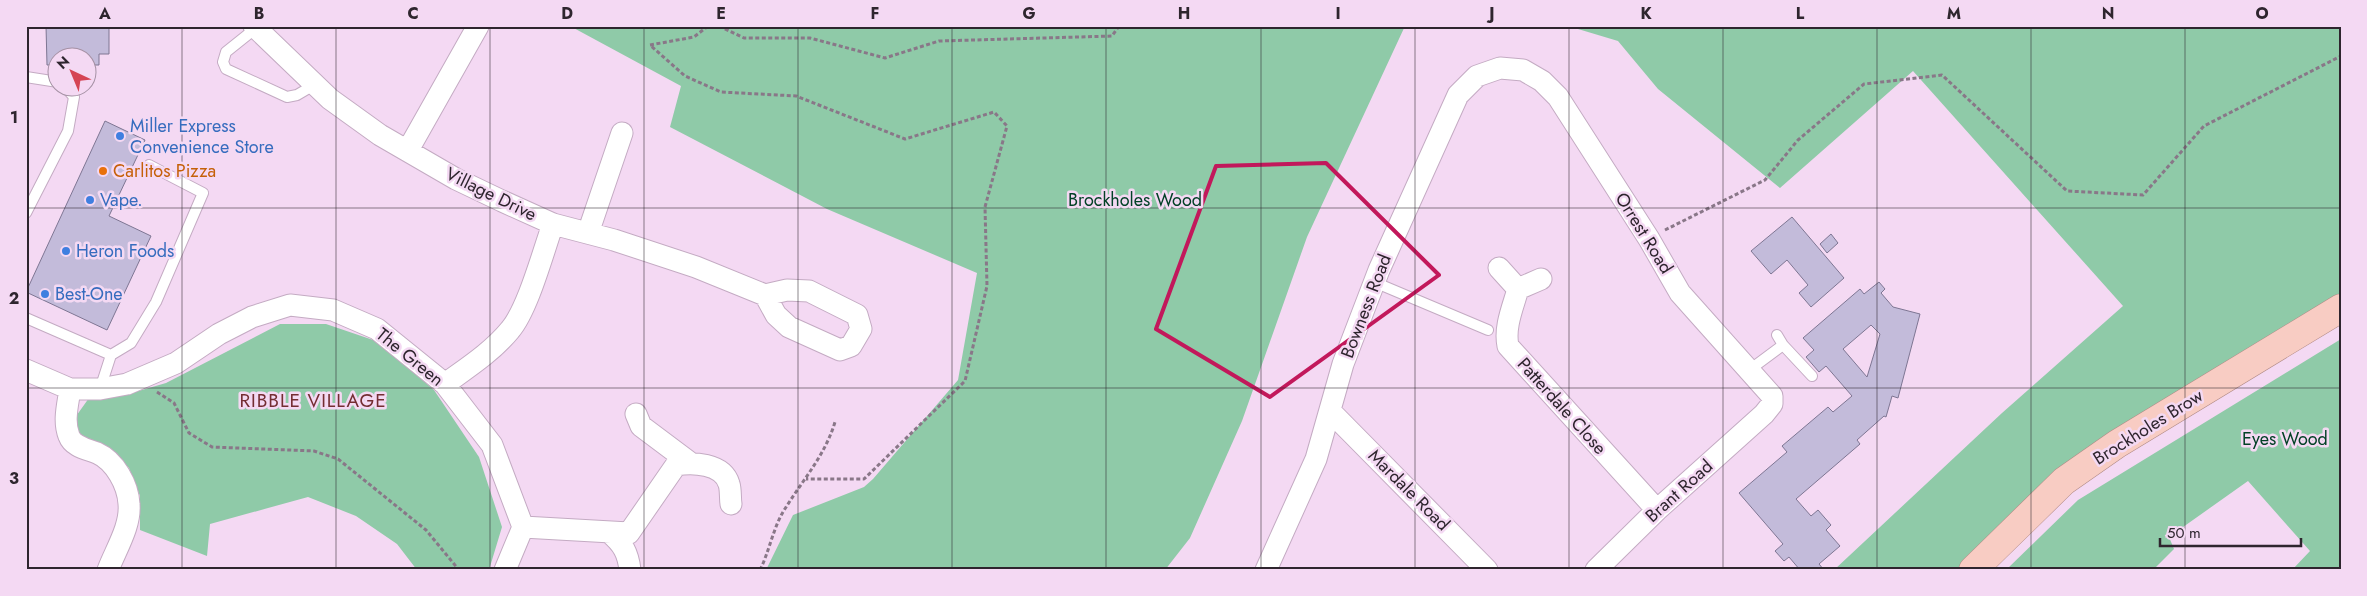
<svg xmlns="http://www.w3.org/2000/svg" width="2367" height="596" viewBox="0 0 2367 596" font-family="Jost,sans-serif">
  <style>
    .green { fill: #8fcaa8 }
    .building { fill: #c3bbda; stroke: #7e7693; fill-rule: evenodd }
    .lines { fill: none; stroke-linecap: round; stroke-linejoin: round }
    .service-casing { stroke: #c4abc3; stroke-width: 12 }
    .minor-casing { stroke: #c4abc3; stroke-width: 23 }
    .trunk-casing { stroke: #b08a85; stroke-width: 29 }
    .path { stroke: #897788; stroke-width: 3; stroke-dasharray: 4 2.5; stroke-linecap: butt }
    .service { stroke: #fff; stroke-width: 10 }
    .minor { stroke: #fff; stroke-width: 21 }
    .trunk { stroke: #f8ccc3; stroke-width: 28 }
    .marked { fill: none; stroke: #c2185b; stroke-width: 4; stroke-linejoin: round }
    .grid { fill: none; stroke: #2e252e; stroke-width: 1; stroke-opacity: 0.55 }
    .shop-dot { fill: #3f7fe0; stroke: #f4d9f3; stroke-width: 2 }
    .food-dot { fill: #e8710a; stroke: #f4d9f3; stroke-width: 2 }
    .labels { text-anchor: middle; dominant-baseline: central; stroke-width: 5; stroke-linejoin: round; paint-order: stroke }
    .shop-label { font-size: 18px; fill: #366cbe; stroke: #f4d9f3; text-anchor: start }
    .food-label { font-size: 18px; fill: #c56008; stroke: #f4d9f3; text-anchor: start }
    .street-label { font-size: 18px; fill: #2e252e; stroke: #f4d9f3 }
    .park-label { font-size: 18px; fill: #024126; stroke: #f4d9f3 }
    .neighbourhood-label { font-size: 19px; letter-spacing: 1px; fill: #742d32; stroke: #f4d9f3 }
    .neatline { fill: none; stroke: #2e252e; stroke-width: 2 }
    .grid-label { font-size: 16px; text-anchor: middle; font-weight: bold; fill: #2e252e }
  </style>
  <rect width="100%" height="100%" fill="#f4d9f3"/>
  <path class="green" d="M 570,26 L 1405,26 L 1307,237 L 1242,421 L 1190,538 L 1165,570 L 766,570 L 793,515 L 864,487 L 873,479 L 958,380 L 977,273 L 827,209 L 670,127 L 681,86 Z
    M 1568,26 L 2341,26 L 2341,305 L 2064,481 L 1956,570 L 1834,570 L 2002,413 L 2123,306 L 1913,71 L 1780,188 L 1658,89 L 1618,41 Z
    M 280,324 L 326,324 L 379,342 L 434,390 L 479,457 L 502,527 L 489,570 L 417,570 L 397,544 L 356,516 L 308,497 L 210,524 L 207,556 L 140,530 L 140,496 L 129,468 L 112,450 L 91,446 L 76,436 L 74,419 L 89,398 L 128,394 L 166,383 Z
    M 2341,339 L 2341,570 L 2292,570 L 2310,551 L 2248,481 L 2169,537 L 2174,549 L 2153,570 L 2006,570 L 2078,500 Z"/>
  <path class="building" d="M 46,26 L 109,26 L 109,54 L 99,54 L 99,65 L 88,65 L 88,58 L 58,58 L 58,65 L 47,65 Z
    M 105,121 L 145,140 L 109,216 L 151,236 L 107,330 L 26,292 Z
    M 1792,217 L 1844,278 L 1811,307 L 1799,293 L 1808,285 L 1787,260 L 1771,274 L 1751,251 Z
    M 1831,234 L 1838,243 L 1827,253 L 1820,244 Z
    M 1879,282 L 1885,289 L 1881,293 L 1893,307 L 1920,314 L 1898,398 L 1892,396 L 1886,417 L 1884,416 L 1857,440 L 1860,444 L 1796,499 L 1811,516 L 1818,510 L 1831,525 L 1826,530 L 1840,546 L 1819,564 L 1824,570 L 1800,570 L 1789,557 L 1784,561 L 1775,551 L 1783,544 L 1739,493 L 1787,452 L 1782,446 L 1828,407 L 1833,412 L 1852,396 L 1826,366 L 1819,372 L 1806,357 L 1814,350 L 1803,338 L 1860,289 L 1864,294 ZM 1871,325 L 1880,334 L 1867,377 L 1843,349 Z"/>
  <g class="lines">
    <g class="service-casing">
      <path id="service" d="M 256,28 L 226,52 L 223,62 L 226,69 L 287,97 L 297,95 L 314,85
        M 26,77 L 58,82
        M 26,213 L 68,131 L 74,97 L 66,88
        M 1374,282 L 1488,330
        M 26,318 L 111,355 L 100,389
        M 1783,345 L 1812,376
        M 111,355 L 131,343 L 156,302 L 203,193 L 149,165
        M 1748,371 L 1783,345 L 1777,335"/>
    </g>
    <g class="minor-casing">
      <path id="minor" d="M 254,26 L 330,99 L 380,135 L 456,179 L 502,201 L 553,224 L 614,240 L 696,267 L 765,295 L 787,290 L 809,291 L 857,315 L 861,329 L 851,346 L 840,350 L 789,327 L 776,315 L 765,295
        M 408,150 L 478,26
        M 588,233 L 622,133
        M 1499,268 L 1518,289 C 1513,307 1504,327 1508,346 L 1657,510
        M 1518,289 L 1541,279
        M 26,370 L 70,389 L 100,389 L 127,384 L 176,363 L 219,334 L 252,317 L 290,305 L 333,310 L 377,329 L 445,384 L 492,445 L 523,527 L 505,570
        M 445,384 C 467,368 492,352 510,330 C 528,309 543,252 553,224
        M 70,389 C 68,404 63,421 69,436 C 73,447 87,449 97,453 C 115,461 128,485 129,504 C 131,526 116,549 108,570
        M 1330,411 L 1487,570
        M 636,414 L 641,426 L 689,462
        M 523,527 L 629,533 L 676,465 C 692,462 723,463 729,484 C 731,490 730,498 731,504
        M 610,533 C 623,544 628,553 630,570
        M 1266,570 L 1316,459 L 1343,364 L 1379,270 L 1458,95 L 1477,76 L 1500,68 L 1523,70 L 1542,81 L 1558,97 L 1649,239 L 1680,293 L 1772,396 L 1772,404 L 1764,414 L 1657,510 L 1596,570"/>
    </g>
    <g class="trunk-casing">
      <path id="trunk" d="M 1973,570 L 2064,481 L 2117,444 L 2341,308"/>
    </g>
    <path class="path" d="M 708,26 L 694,37 L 650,45 L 685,76 L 721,92 L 796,96 L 905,139 L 994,112 L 1007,126 L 985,207 L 987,286 L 965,381 L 864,479 L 806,479
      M 719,26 L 744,38 L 810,38 L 885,58 L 939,41 L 1112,36 L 1119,26
      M 1665,230 L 1765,180 L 1798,140 L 1864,84 L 1942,75 L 2067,191 L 2143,195 L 2204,126 L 2341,56
      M 157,392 L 174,403 L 189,433 L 212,447 L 314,451 L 338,459 L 426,530 L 459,570
      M 760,570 C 769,552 773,529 783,512 C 801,482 825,456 835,422"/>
    <use href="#service" class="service"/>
    <use href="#minor" class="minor"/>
    <use href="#trunk" class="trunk"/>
  </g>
  <path class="marked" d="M 1326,163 L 1439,275 L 1270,397 L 1156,329 L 1216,166 Z"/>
  <path class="grid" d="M 182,26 L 182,570M 336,26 L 336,570M 490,26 L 490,570M 644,26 L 644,570M 798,26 L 798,570M 952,26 L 952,570M 1106,26 L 1106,570M 1261,26 L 1261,570M 1415,26 L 1415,570M 1569,26 L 1569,570M 1723,26 L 1723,570M 1877,26 L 1877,570M 2031,26 L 2031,570M 2185,26 L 2185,570M 26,208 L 2341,208M 26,388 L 2341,388"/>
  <g class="shop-dot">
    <circle cx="120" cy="136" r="5"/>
    <circle cx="90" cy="200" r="5"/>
    <circle cx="66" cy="251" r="5"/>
    <circle cx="45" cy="294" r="5"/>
  </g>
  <circle class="food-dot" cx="103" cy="171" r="5"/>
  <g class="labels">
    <g class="shop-label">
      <text x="130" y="126">Miller Express<tspan x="130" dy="21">Convenience Store</tspan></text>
      <text x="100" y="200">Vape.</text>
      <text x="76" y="251">Heron Foods</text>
      <text x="55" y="294">Best-One</text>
    </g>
    <g class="food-label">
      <text x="113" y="171">Carlitos Pizza</text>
    </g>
    <g class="street-label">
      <text transform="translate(491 194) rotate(26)">Village Drive</text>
      <text transform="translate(1644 233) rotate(58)">Orrest Road</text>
      <text transform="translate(1366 306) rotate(-69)">Bowness Road</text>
      <text transform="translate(410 357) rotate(39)">The Green</text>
      <text transform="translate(1562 406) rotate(48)">Patterdale Close</text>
      <text transform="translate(2148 427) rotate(-32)">Brockholes Brow</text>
      <text transform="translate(1409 490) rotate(45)">Mardale Road</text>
      <text transform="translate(1679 491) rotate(-42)">Brant Road</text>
    </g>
    <g class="park-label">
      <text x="1135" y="200">Brockholes Wood</text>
      <text x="2285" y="439">Eyes Wood</text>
    </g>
    <g class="neighbourhood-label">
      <text x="313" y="400">RIBBLE VILLAGE</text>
    </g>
  </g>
  <rect width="2367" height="596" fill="none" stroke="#f4d9f3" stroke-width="55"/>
  <g transform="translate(72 72) rotate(316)"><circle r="24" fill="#f4d9f3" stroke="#a591a4"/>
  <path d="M0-4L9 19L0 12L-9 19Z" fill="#d54454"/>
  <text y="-8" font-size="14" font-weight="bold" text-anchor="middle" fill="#2e252e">N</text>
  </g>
  <path d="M2160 538v8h141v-8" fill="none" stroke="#2e252e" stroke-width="2.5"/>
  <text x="2167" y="538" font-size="15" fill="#2e252e" stroke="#f4d9f3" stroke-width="4" paint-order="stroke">50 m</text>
  <rect x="28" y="28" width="2312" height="540" class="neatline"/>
  <g class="grid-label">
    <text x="105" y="19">A</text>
    <text x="259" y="19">B</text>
    <text x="413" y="19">C</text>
    <text x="567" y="19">D</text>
    <text x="721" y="19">E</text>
    <text x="875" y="19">F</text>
    <text x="1029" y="19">G</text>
    <text x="1184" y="19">H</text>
    <text x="1338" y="19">I</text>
    <text x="1492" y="19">J</text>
    <text x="1646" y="19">K</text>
    <text x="1800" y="19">L</text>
    <text x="1954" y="19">M</text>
    <text x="2108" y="19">N</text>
    <text x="2262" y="19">O</text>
    <text x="14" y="123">1</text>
    <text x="14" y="304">2</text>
    <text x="14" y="484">3</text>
  </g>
</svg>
